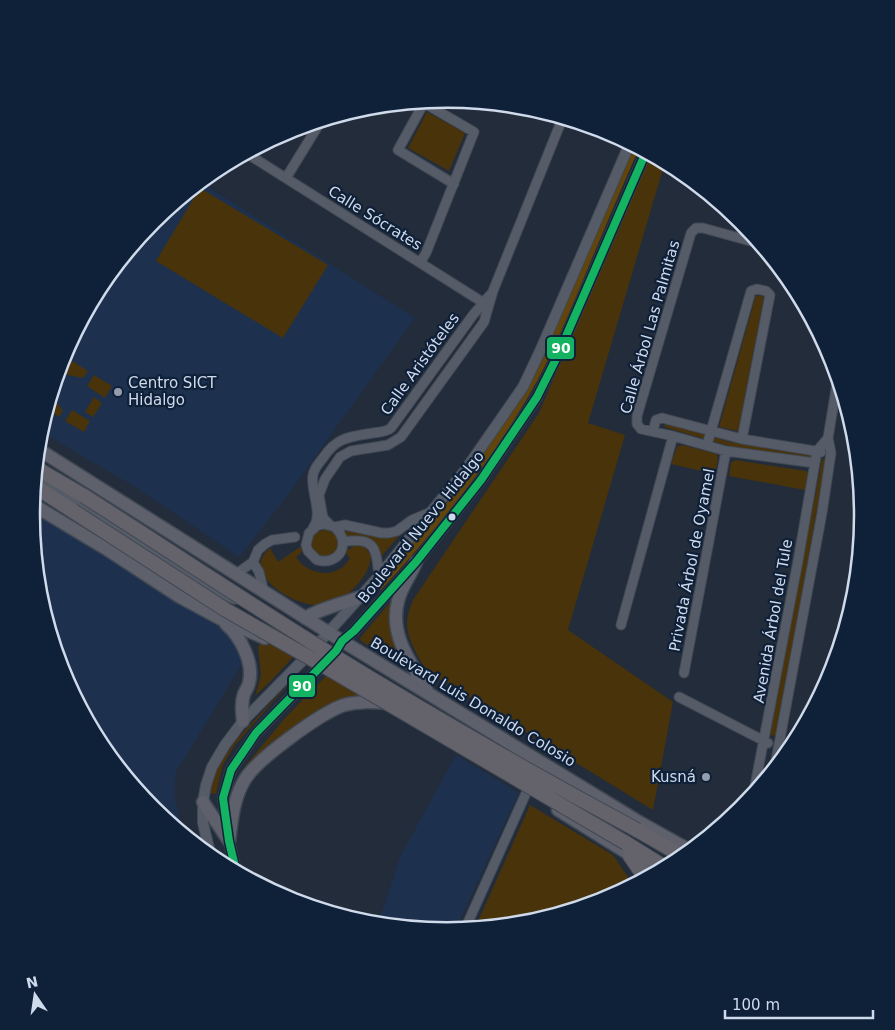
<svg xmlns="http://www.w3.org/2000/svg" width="895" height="1030" viewBox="0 0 895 1030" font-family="'DejaVu Sans',sans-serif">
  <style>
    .built { fill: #1d314e }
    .green { fill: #48330b }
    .forest { fill: #61450a }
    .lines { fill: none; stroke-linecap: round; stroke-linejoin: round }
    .minor-casing { stroke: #404854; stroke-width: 11 }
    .tertiary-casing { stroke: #404854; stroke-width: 12 }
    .secondary-casing { stroke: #404854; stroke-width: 15 }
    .primary-casing { stroke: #404854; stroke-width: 16 }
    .minor { stroke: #555c67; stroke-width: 9 }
    .tertiary { stroke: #555c67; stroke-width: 10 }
    .secondary { stroke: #5e616b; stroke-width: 12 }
    .primary { stroke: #64626b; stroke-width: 14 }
    .primary-bridge-casing { stroke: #404854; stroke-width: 16; stroke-linecap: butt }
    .primary-bridge { stroke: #64626b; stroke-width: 14 }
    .bus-1-casing { stroke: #0f2039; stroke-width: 11 }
    .bus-1 { stroke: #13b361; stroke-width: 8 }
    .poi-dot { fill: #939dad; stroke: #0f2039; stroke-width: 2 }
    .bus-dot { fill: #cfdaeb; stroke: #0f2039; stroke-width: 2 }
    .labels { text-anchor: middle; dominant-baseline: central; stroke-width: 4.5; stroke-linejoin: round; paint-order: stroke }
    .street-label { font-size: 15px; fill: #cfdaeb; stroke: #0f2039 }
    .poi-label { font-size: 15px; fill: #cfdaeb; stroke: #0f2039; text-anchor: start }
    .rim { fill: none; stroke: #cfdaeb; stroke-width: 2.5 }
    .line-badge { stroke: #0f2039; stroke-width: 2 }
    .badge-label { font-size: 14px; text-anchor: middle; font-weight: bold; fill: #fff }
  </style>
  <rect width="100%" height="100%" fill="#232c3a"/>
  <path class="built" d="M 200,182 L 415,318 L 281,504 L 239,557 L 137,488 L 40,431 L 63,355 L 102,284 L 153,220 Z
    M 32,512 L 223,627 L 234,638 L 243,662 L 176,772 L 174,794 L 183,834 L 153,809 L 101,746 L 63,674 L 39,596 Z
    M 456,755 L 519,793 L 455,930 L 447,931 L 378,924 L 400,857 Z"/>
  <path class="green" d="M 427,112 L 465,133 L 449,171 L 408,148 Z
    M 649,153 L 665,162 L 588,423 L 625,435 L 568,630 L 673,702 L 653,810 L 428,672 C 418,658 403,633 408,615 C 409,610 411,605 413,600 L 539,413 Z
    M 200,188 L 328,265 L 283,338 L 156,261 Z
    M 756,295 L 764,297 L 738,431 L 719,427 Z
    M 67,358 L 88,371 L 83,378 L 58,373 Z
    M 94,375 L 112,386 L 105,398 L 87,386 Z
    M 51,395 L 63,411 L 59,417 L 47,409 Z
    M 94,397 L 102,403 L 93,417 L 85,412 Z
    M 72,410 L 90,421 L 84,432 L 65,421 Z
    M 666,423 L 730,442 L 812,456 L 811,460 L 729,446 L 664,427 Z
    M 682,445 L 717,454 L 718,459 L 715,474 L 671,464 L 677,447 Z
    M 822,459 L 826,459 L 776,736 L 770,735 Z
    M 735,460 L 806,471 L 809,474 L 805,490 L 729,476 L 731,463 Z
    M 345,529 C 362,533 380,539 399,536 L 378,560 L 371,540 L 362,536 L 346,538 Z
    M311 544a14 14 0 1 1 28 0a14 14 0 1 1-28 0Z
    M 356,544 L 364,545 L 371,556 C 370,569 364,577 356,586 C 348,595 339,603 327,605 C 306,609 267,591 261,568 C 259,560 264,553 270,548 L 278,562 L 300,547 L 303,551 L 296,557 C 308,576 338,580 350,558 L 345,552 Z
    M 393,599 L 409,671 L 361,641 L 360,638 Z
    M 261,639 L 295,655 L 272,680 L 255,696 L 261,675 L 258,647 Z
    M 303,668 L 235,745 L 223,765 L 216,794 L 208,793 L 220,763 L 237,739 Z
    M 327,675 L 364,696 L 338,704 L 234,789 L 233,789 L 246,765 L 285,718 Z
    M 530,805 L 613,855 L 628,877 L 631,887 L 607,900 L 528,923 L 475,928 Z"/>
  <path class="forest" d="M 632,144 L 639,148 C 620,192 601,236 583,280 C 566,320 550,360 528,397 C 486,468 437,529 381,590 L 379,588 L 403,555 L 450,499 L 488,445 L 521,393 Z"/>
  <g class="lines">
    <g class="minor-casing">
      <path id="minor" d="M 425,101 L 398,150 L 454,184
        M 246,153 L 487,305
        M 286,178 L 321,121
        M 761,244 L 703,228 L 696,228 L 691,233 L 637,416 L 637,424 L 641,429 L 673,436 L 726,451 L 815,463
        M 420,263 L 426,253 L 474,132 L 424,103
        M 653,431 L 656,420 L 662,418 L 742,439 L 821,452
        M 707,445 L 751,291 L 757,289 L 766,291 L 770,295 L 742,439
        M 330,525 L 323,518 L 319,495 L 325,479 L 340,457 L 351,451 L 388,445 L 401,437 L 484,322 L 493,291 L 563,117
        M 335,527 C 352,544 339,566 317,560 L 308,551 L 306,545 L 309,533 L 318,525 L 324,524 L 335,527 L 345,525 L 382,533 L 389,533 L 397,531 L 412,520 L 431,512
        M 313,528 C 324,513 310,492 313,475 C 314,468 319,463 323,458 C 337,437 349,437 373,433 C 380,432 386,432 391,428 L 473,315 L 490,295
        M 343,542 C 375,536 376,548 379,576
        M 253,562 L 259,572 L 264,592
        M 236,574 L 253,562 L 258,550 L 265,544 L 272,540 L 295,537
        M 621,625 L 673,436
        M 684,673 L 726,451
        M 679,697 L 768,743
        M 774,771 L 822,513 L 831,453 L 828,438 L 838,377
        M 753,796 L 798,561 L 817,451 L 828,438
        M 465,929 L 527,791"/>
    </g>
    <g class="tertiary-casing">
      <path id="tertiary" d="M 45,479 L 65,495 L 218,592 L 235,599
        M 211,857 L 203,823 L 203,802 L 206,785 L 212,767 L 225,745 L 243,721 L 307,656 L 379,576 L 466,469 L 523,387 L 541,349 L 630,143
        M 236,871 L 229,841 L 223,798 L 231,770 L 256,733 L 336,651 L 342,641 L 354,631 L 416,562 L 481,480 L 537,397 L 557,357 L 646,152"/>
    </g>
    <g class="secondary-casing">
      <path id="secondary" d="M 38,449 L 342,641 L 639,822 L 691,851
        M 32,504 L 105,548 L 180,597 L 221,619 L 265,638
        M 416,562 C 411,575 401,587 398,601 C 389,636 411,662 427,691
        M 305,618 C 321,608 342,604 360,597
        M 226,624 C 241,637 254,663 249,683 C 248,687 246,690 244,694 C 241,703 242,711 243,721
        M 203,802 L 229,841
        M 558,810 L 658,872
        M 229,841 C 232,820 233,800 244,781 C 255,760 321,713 344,705 C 358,701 372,702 387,703"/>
    </g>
    <g class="primary-casing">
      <path id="primary" d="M 36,468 L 84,496
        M 34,486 L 73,511
        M 637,830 L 684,857
        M 626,843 L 666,868
        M 630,856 L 646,879"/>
    </g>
    <use href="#minor" class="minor"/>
    <use href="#tertiary" class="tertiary"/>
    <use href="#secondary" class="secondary"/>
    <use href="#primary" class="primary"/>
    <g class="primary-bridge-casing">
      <path id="primary-bridge" d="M 84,496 C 166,548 246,602 329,653 C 430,715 533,774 637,830
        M 73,511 L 226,610 L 319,663 L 626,843"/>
    </g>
    <use href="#primary-bridge" class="primary-bridge"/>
    <g class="bus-1-casing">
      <path id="bus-1" d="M 236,871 L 229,841 L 223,798 L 231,770 L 256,733 L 336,651 L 342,641 L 354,631 L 416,562 L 481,480 L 537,397 L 557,357 L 646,152"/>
    </g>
    <use href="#bus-1" class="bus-1"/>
  </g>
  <g class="poi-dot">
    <circle cx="118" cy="392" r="5"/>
    <circle cx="706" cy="777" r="5"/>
  </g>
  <circle class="bus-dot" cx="452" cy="517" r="4.5"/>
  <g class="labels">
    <g class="street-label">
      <text transform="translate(375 218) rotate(32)">Calle Sócrates</text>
      <text transform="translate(650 327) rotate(-74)">Calle Árbol Las Palmitas</text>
      <text transform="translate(420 364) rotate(-54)">Calle Aristóteles</text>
      <text transform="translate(421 527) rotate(-51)">Boulevard Nuevo Hidalgo</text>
      <text transform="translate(692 560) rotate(-79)">Privada Árbol de Oyamel</text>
      <text transform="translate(773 621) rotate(-80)">Avenida Árbol del Tule</text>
      <text transform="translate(473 702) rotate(31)">Boulevard Luis Donaldo Colosio</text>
    </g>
    <g class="poi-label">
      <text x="128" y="383">Centro SICT<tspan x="128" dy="17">Hidalgo</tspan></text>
      <text x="696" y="777" text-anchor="end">Kusná</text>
    </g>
  </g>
  <path d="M0 0H895V1030H0ZM40 515a407 407 0 1 1 814 0a407 407 0 1 1-814 0Z" fill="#0f2039" fill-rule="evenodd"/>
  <path class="rim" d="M40 515a407 407 0 1 1 814 0a407 407 0 1 1-814 0Z"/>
  <g class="line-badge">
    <rect x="546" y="336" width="29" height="24" rx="5" fill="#13b361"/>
    <rect x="288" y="674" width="28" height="24" rx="5" fill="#13b361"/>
  </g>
  <g class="badge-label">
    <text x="561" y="353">90</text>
    <text x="302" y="691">90</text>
  </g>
  <g transform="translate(35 995) rotate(347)" stroke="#0f2039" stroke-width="4" paint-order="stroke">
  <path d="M0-4L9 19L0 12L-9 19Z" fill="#cfdaeb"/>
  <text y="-8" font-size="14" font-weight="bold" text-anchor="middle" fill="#cfdaeb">N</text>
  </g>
  <path d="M725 1010v8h148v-8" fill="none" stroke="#cfdaeb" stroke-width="2.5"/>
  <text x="732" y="1010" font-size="15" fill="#cfdaeb" stroke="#0f2039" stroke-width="4" paint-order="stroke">100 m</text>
</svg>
